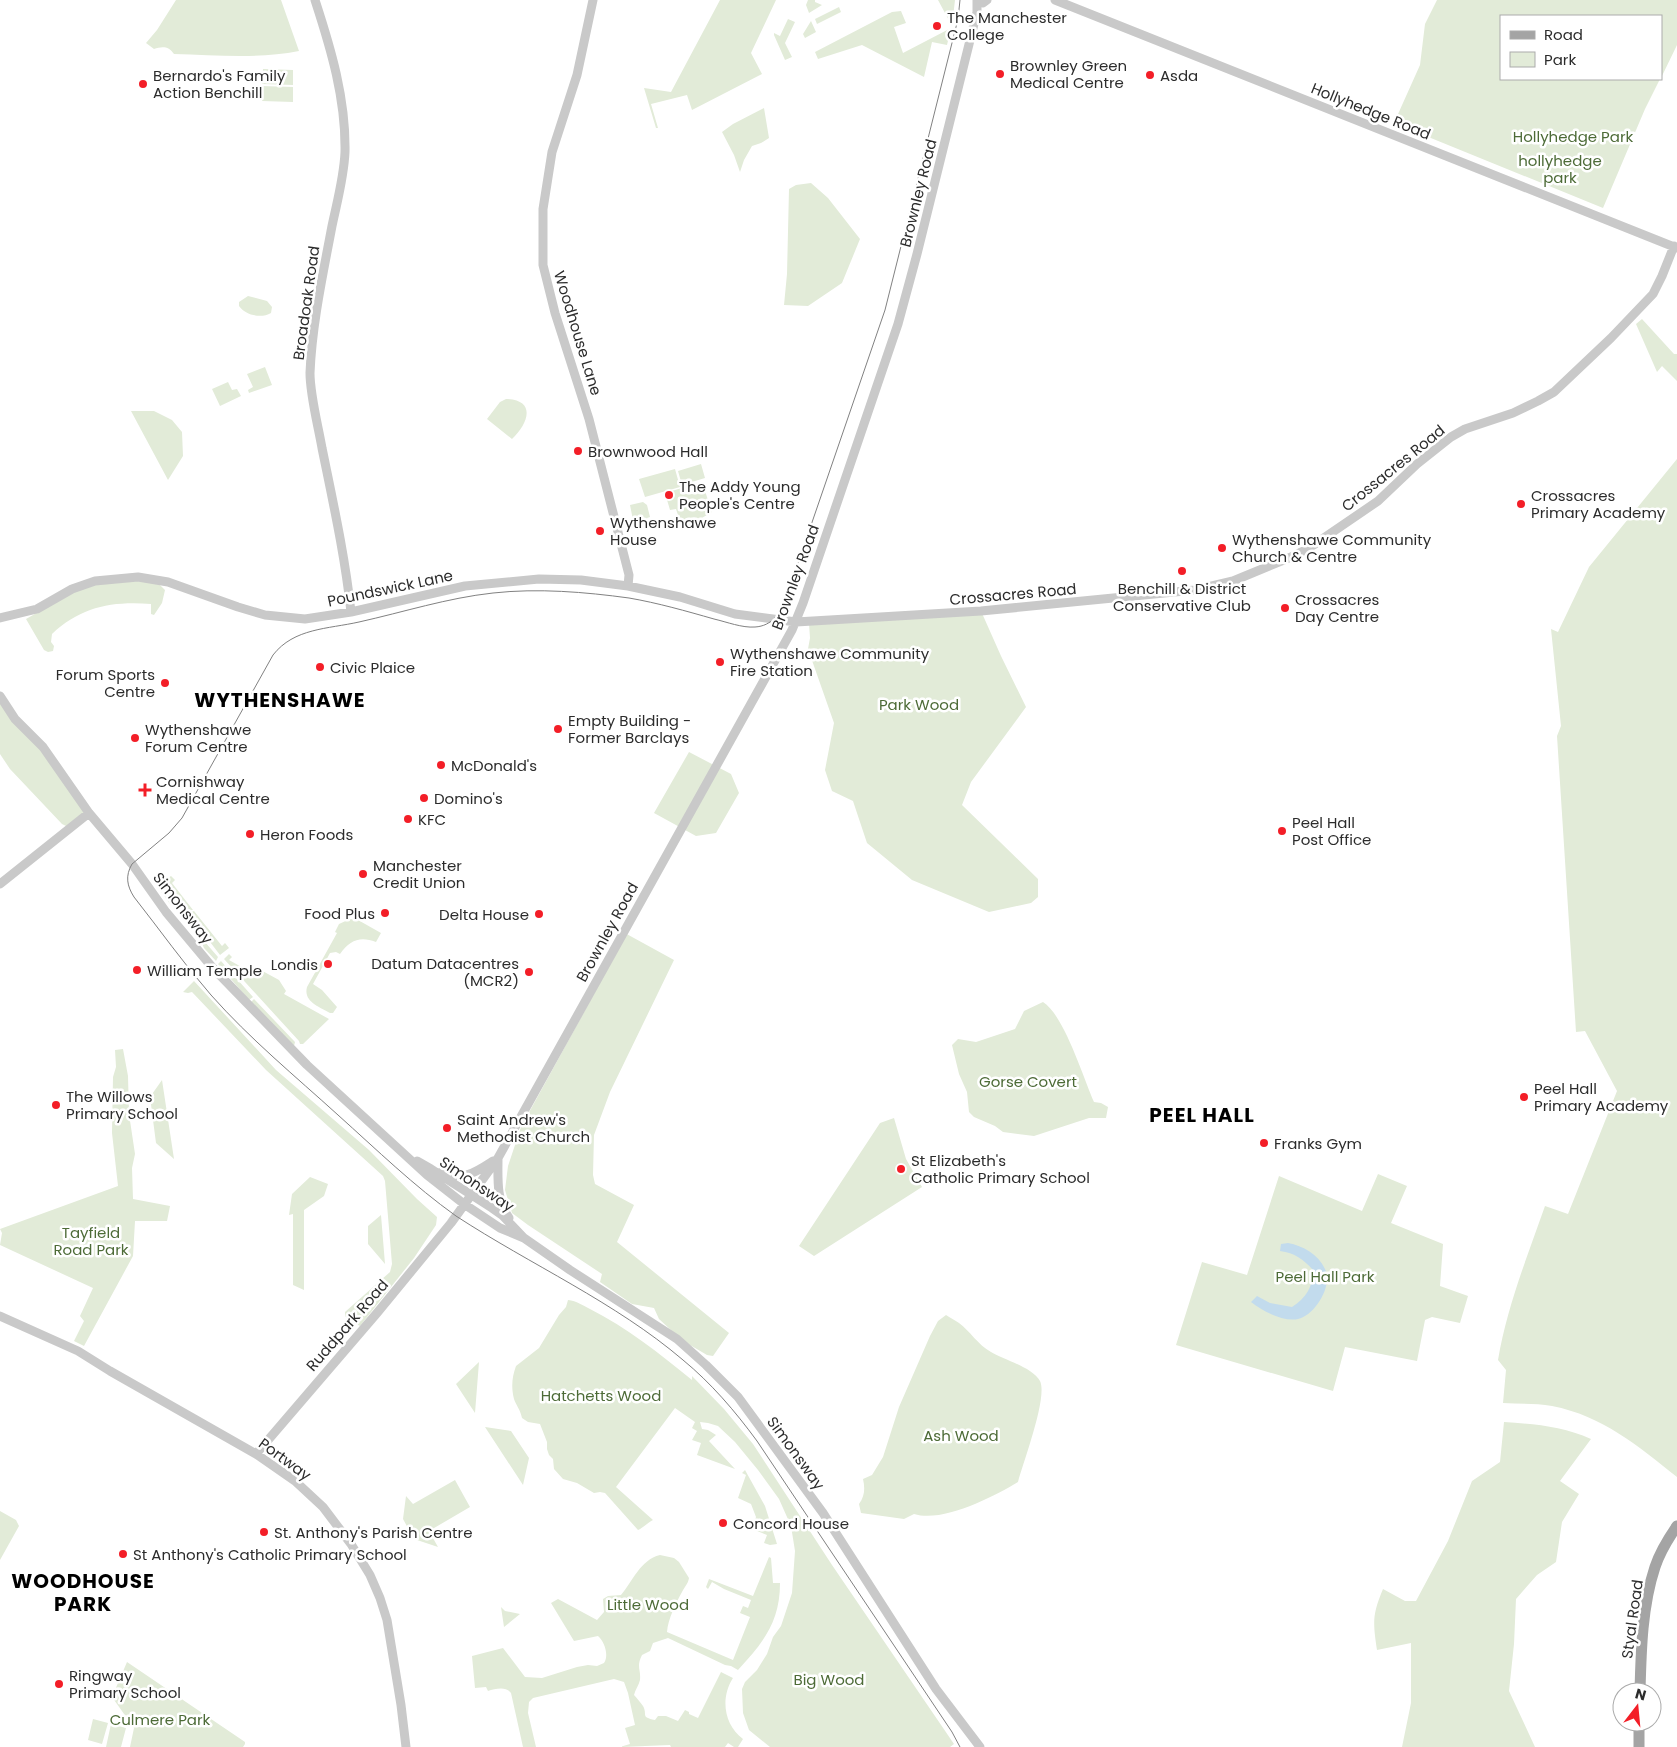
<svg xmlns="http://www.w3.org/2000/svg" width="1677" height="1747" viewBox="0 0 1677 1747" font-family="Poppins,sans-serif">
  <style>
    .green { fill: #e2ebd8 }
    .water { fill: #c2dbed }
    .lines { fill: none; stroke-linecap: round; stroke-linejoin: round }
    .minor { stroke: #c9c9c9; stroke-width: 9 }
    .major { stroke: #a4a4a4; stroke-width: 11 }
    .tram { stroke: #818181; stroke-width: 1 }
    .poi-dot { fill: #f31e27; stroke: #fff; stroke-width: 2 }
    .labels { text-anchor: middle; dominant-baseline: central; stroke-width: 5; stroke-linejoin: round; paint-order: stroke }
    .poi-label { font-size: 15px; fill: #2c2c2c; stroke: #fff; text-anchor: start }
    .street-label { font-size: 15px; fill: #2c2c2c; stroke: #fff }
    .park-label { font-size: 15px; fill: #4d6b37; stroke: #fff }
    .district-label { font-size: 20px; font-weight: bold; letter-spacing: 1px; fill: #000; stroke: #fff }
  </style>
  <rect width="100%" height="100%" fill="#fff"/>
  <path class="green" d="M 176,0 L 281,0 L 299,51 C 259,59 216,55 174,54 C 169,46 162,46 154,49 L 146,43 L 157,30 Z
    M 720,0 L 776,0 L 751,53 L 762,74 L 692,110 L 687,95 L 651,104 L 658,128 L 656,128 L 644,88 L 671,92 Z
    M 808,0 L 815,0 L 815,2 L 822,5 L 809,13 L 806,5 Z
    M 938,0 L 955,0 L 952,26 Z
    M 1437,0 L 1677,0 L 1677,45 L 1661,78 L 1661,16 L 1501,16 L 1501,79 L 1660,79 L 1645,109 L 1603,208 L 1394,123 L 1420,65 L 1425,24 Z
    M 839,7 L 841,12 L 817,24 L 815,19 Z
    M 901,11 L 906,23 L 894,27 L 903,53 L 951,28 L 947,45 L 932,42 L 924,77 L 862,45 L 818,59 L 815,52 L 892,12 Z
    M 788,19 L 795,22 L 785,43 L 792,57 L 785,60 L 774,35 L 774,33 L 780,36 Z
    M 811,21 L 816,32 L 805,38 L 803,34 Z
    M 263,69 L 293,70 L 293,85 L 262,84 Z
    M 262,86 L 293,87 L 293,102 L 262,101 Z
    M 764,108 L 769,138 L 761,143 L 752,146 L 744,160 L 740,172 L 734,155 L 722,132 L 733,124 Z
    M 811,183 L 828,198 L 860,239 L 842,283 L 808,306 L 784,305 L 787,274 L 789,189 L 796,185 Z
    M 248,296 L 267,301 L 272,307 L 271,313 C 261,319 245,315 239,306 L 239,302 Z
    M 1642,319 L 1674,354 L 1677,354 L 1677,381 L 1662,366 L 1657,372 L 1636,324 Z
    M 265,367 L 272,385 L 249,393 L 248,390 L 253,387 L 247,374 Z
    M 228,382 L 232,390 L 237,389 L 241,396 L 220,406 L 212,389 Z
    M 506,399 C 537,400 528,424 512,439 L 487,419 L 500,402 Z
    M 131,411 L 154,411 L 172,420 L 182,432 L 183,456 L 168,480 Z
    M 1677,459 L 1677,1477 C 1638,1446 1603,1416 1552,1406 C 1536,1403 1519,1404 1503,1403 L 1506,1370 L 1498,1360 C 1507,1307 1527,1257 1545,1206 L 1568,1214 L 1617,1091 L 1585,1031 L 1576,1032 L 1557,736 L 1561,726 L 1551,629 L 1558,632 L 1589,567 Z
    M 701,464 L 705,478 L 682,485 L 678,471 Z
    M 675,469 L 680,487 L 645,497 L 639,479 Z
    M 702,482 L 712,512 L 690,525 L 681,524 L 676,509 L 670,510 L 665,493 Z
    M 643,502 L 647,505 L 650,517 L 647,518 L 648,522 L 634,525 L 630,505 Z
    M 137,581 L 158,583 L 165,590 L 162,603 L 154,615 L 151,614 L 151,604 C 111,601 81,607 52,634 L 51,642 L 54,646 L 53,651 L 48,652 L 44,650 L 26,619 C 46,608 67,593 90,586 C 105,582 121,582 137,581 Z
    M 981,611 L 1001,656 L 1026,707 L 971,782 L 962,805 L 1038,879 L 1038,897 L 1031,903 L 989,912 L 912,880 L 867,843 L 853,801 L 832,791 L 825,770 L 834,723 L 808,649 L 810,638 L 809,623 Z
    M 0,696 L 43,747 L 89,813 L 70,828 L 62,824 L 10,769 L 0,754 Z
    M 689,752 L 731,774 L 739,793 L 716,833 L 696,836 L 654,813 Z
    M 171,876 L 175,880 L 172,883 L 193,910 L 185,911 L 162,882 Z
    M 160,885 L 178,907 L 180,911 L 170,904 L 157,886 Z
    M 194,911 L 222,946 L 225,943 L 229,948 L 220,955 L 188,913 Z
    M 350,919 L 358,920 L 381,933 L 376,942 C 360,936 350,940 340,954 L 336,952 L 330,953 L 313,984 L 322,990 L 337,1007 L 333,1013 L 330,1013 C 320,1007 303,1002 307,987 L 337,933 L 335,932 L 339,924 Z
    M 623,932 L 674,960 L 610,1092 L 594,1135 L 593,1175 L 595,1184 L 634,1205 L 617,1242 L 729,1333 L 713,1356 L 707,1355 L 690,1345 L 673,1332 L 659,1319 L 654,1308 L 632,1304 L 600,1282 L 602,1274 L 528,1225 L 512,1213 L 505,1190 L 508,1166 L 521,1127 L 595,992 Z
    M 198,934 L 218,957 L 216,961 L 204,948 Z
    M 229,954 L 232,957 L 229,960 L 254,974 L 257,968 L 279,980 L 286,991 L 284,994 L 329,1019 L 303,1044 L 300,1044 L 299,1041 L 224,959 Z
    M 221,961 L 253,997 L 249,1000 L 218,964 Z
    M 194,981 L 276,1070 L 369,1150 L 417,1199 L 437,1217 L 436,1225 L 414,1258 L 360,1326 L 351,1321 L 345,1316 L 345,1312 L 390,1272 L 392,1264 L 385,1181 L 383,1176 L 266,1070 L 192,992 L 188,993 L 183,992 Z
    M 254,999 L 295,1042 L 294,1046 L 251,1002 Z
    M 1043,1002 C 1064,1015 1083,1077 1094,1102 L 1101,1103 L 1108,1107 L 1106,1118 L 1089,1118 L 1034,1136 L 1003,1132 L 995,1126 L 974,1117 L 969,1112 L 967,1092 L 959,1074 L 952,1045 L 958,1039 L 976,1042 L 1015,1029 L 1024,1011 Z
    M 123,1049 L 128,1076 L 129,1114 L 135,1154 L 132,1168 L 133,1199 L 170,1206 L 167,1221 L 135,1221 L 133,1256 L 84,1346 L 74,1341 L 84,1321 L 80,1316 L 93,1288 L 0,1245 L 2,1233 L 0,1229 L 118,1186 L 112,1133 L 113,1077 L 116,1067 L 115,1050 Z
    M 162,1080 L 174,1159 L 156,1143 L 150,1097 Z
    M 894,1118 L 906,1159 L 922,1187 L 814,1256 L 799,1246 L 880,1123 Z
    M 1378,1174 L 1407,1186 L 1391,1223 L 1443,1244 L 1440,1286 L 1468,1296 L 1460,1323 L 1432,1317 L 1425,1320 L 1417,1361 L 1345,1347 L 1333,1391 L 1176,1345 L 1202,1262 L 1247,1275 L 1279,1176 L 1362,1211 Z
    M 310,1177 L 328,1184 L 324,1196 L 304,1210 L 304,1290 L 293,1285 L 293,1214 L 289,1215 L 292,1194 Z
    M 381,1215 L 385,1264 L 368,1244 L 368,1226 Z
    M 568,1300 C 577,1301 582,1305 590,1309 C 626,1327 660,1354 692,1380 L 692,1376 L 724,1409 L 753,1444 L 832,1565 L 954,1744 L 950,1747 L 770,1747 L 749,1730 L 743,1713 L 742,1689 L 745,1682 L 757,1670 L 767,1654 L 773,1637 L 781,1626 L 792,1593 L 795,1551 L 791,1526 L 779,1499 L 758,1470 L 735,1442 L 718,1426 L 708,1423 L 700,1422 L 702,1429 L 708,1430 L 716,1435 L 709,1441 L 735,1469 L 697,1455 L 701,1443 L 692,1440 L 697,1431 L 692,1428 L 695,1422 L 675,1408 L 616,1487 L 653,1520 C 649,1522 641,1529 638,1530 L 605,1493 L 600,1492 L 594,1493 L 577,1483 L 563,1479 L 554,1469 L 553,1459 L 549,1455 L 547,1449 L 547,1442 L 540,1424 L 528,1422 L 522,1418 C 520,1409 516,1405 514,1399 C 511,1387 512,1377 516,1366 L 539,1348 L 559,1315 L 566,1307 Z
    M 946,1315 C 950,1318 955,1320 959,1323 C 970,1331 978,1345 991,1352 C 1004,1360 1032,1367 1040,1381 C 1048,1397 1023,1463 1018,1482 C 993,1497 943,1523 914,1514 L 904,1519 L 861,1513 L 859,1504 C 865,1496 865,1488 863,1479 L 872,1475 L 883,1457 L 899,1407 L 930,1336 L 938,1321 Z
    M 479,1362 L 475,1413 L 456,1384 Z
    M 1504,1422 C 1534,1424 1563,1426 1591,1439 L 1560,1481 L 1579,1494 L 1562,1522 L 1556,1562 L 1537,1575 L 1516,1599 L 1514,1644 L 1509,1691 L 1535,1747 L 1402,1747 L 1411,1703 L 1411,1643 L 1377,1650 C 1373,1623 1372,1615 1383,1589 L 1405,1601 L 1416,1601 L 1448,1541 L 1472,1481 L 1500,1462 Z
    M 485,1427 L 511,1431 L 529,1458 L 523,1485 Z
    M 745,1470 L 765,1506 L 777,1544 L 770,1545 L 764,1543 L 767,1535 L 752,1529 L 756,1517 L 751,1504 L 738,1498 L 746,1475 L 742,1473 Z
    M 455,1480 L 470,1507 L 429,1531 L 438,1547 L 414,1539 L 403,1519 L 406,1496 L 413,1504 Z
    M 0,1511 L 16,1520 L 19,1526 L 0,1560 Z
    M 660,1555 L 674,1558 L 679,1562 L 689,1578 C 688,1584 685,1586 682,1592 C 676,1603 668,1619 667,1632 L 733,1660 L 750,1617 L 740,1613 L 743,1606 L 748,1608 L 751,1600 L 724,1589 L 712,1582 L 708,1589 L 706,1587 L 709,1579 L 753,1596 L 769,1557 L 771,1558 L 773,1583 L 780,1583 C 780,1622 763,1643 738,1670 L 731,1666 L 725,1665 L 668,1638 L 653,1643 L 650,1651 L 642,1655 C 636,1667 641,1669 640,1680 C 639,1685 635,1690 634,1695 C 637,1698 640,1702 643,1706 C 648,1715 640,1717 655,1720 L 658,1716 L 666,1716 L 678,1721 L 685,1710 L 689,1712 L 689,1714 L 698,1718 L 721,1672 L 733,1678 C 720,1698 724,1725 743,1739 L 738,1747 L 734,1747 L 728,1743 L 725,1747 L 671,1747 L 670,1745 L 620,1747 L 630,1744 L 625,1728 L 635,1725 L 628,1693 L 624,1682 L 614,1679 L 533,1698 L 529,1702 L 528,1713 L 536,1747 L 523,1747 L 511,1693 C 506,1686 495,1689 488,1691 L 486,1687 L 475,1688 L 472,1656 L 503,1648 L 525,1677 L 542,1678 L 577,1667 L 588,1665 L 597,1666 L 604,1663 C 609,1656 605,1642 598,1636 L 574,1641 L 551,1603 L 558,1599 L 597,1620 L 604,1612 L 603,1599 L 608,1596 L 621,1595 C 633,1581 640,1560 660,1555 Z
    M 501,1607 L 505,1611 L 520,1614 L 504,1627 Z
    M 127,1662 L 245,1742 L 245,1744 L 243,1747 L 130,1747 L 134,1728 L 112,1697 Z
    M 93,1719 L 108,1723 L 102,1744 L 88,1740 Z
    M 111,1724 L 126,1728 L 121,1747 L 106,1747 Z"/>
  <path class="water" d="M 1288,1243 C 1303,1246 1318,1254 1325,1269 C 1333,1286 1315,1315 1298,1319 C 1283,1322 1262,1311 1251,1302 L 1257,1296 L 1270,1303 L 1292,1307 C 1306,1298 1313,1287 1313,1270 C 1303,1259 1295,1253 1280,1251 L 1281,1244 Z"/>
  <g class="lines">
    <path class="minor" d="M 315,0 C 331,49 346,99 345,152 C 344,177 337,202 332,226 C 323,274 312,324 310,373 C 310,395 318,425 322,448 C 333,502 345,556 351,612
      M 593,0 L 577,75 L 552,152 L 543,209 L 543,265 L 555,313 L 589,419 L 629,575 L 628,586
      M 1055,0 L 1677,248
      M 983,3 L 987,0
      M 0,618 L 37,609 L 72,589 L 95,581 L 138,577 L 168,582 L 238,607 L 265,615 L 305,619 L 351,612 L 465,586 L 539,579 L 581,580 L 628,586 L 680,597 L 735,614 L 796,622 L 981,611 L 1195,590 L 1233,581 L 1296,555 L 1315,544 L 1378,501 L 1417,464 L 1451,437 L 1465,429 L 1513,413 L 1538,401 L 1554,392 L 1611,338 L 1653,294 L 1662,276 L 1674,246
      M 0,696 L 15,719 L 43,747 L 89,813 L 132,864 L 166,912 L 212,967 L 307,1065 L 427,1175 L 464,1204 L 500,1228 L 524,1238 L 570,1270 L 677,1339 L 706,1365 L 738,1397 L 823,1513 L 936,1689 L 980,1747
      M 0,884 L 89,813
      M 498,1158 C 498,1179 496,1200 509,1218
      M 417,1161 L 431,1169 L 492,1208 L 502,1215 L 524,1238
      M 441,1172 C 465,1180 473,1174 493,1161
      M 0,1316 L 78,1351 L 110,1371 L 256,1454 L 295,1481 L 323,1507 L 351,1544 L 370,1575 L 380,1598 L 387,1620 L 401,1705 L 406,1747
      M 256,1454 L 377,1313 L 451,1223 L 498,1158 L 792,630 L 803,603 L 898,324 L 917,254 L 977,12 L 977,0"/>
    <path class="major" d="M 1640,1692 C 1641,1651 1642,1606 1655,1567 C 1660,1552 1668,1539 1677,1526
      M 1639,1747 L 1639,1722"/>
    <path class="tram" d="M 960,1747 L 952,1732 L 757,1441 C 735,1411 711,1383 683,1360 C 615,1302 531,1265 456,1216 C 414,1186 377,1150 338,1115 C 295,1076 250,1039 211,995 C 184,964 160,930 134,897 C 127,886 125,876 132,864 L 169,833 L 182,818 L 273,655 C 294,628 328,629 359,622 C 404,612 447,598 493,593 C 538,588 585,592 629,598 C 658,603 686,611 714,619 C 727,622 742,628 755,627 C 772,626 781,613 786,598 L 885,310 L 958,19 L 960,0"/>
  </g>
  <g class="poi-dot">
    <circle cx="937" cy="26" r="5"/>
    <circle cx="1000" cy="74" r="5"/>
    <circle cx="1150" cy="75" r="5"/>
    <circle cx="143" cy="84" r="5"/>
    <circle cx="578" cy="451" r="5"/>
    <circle cx="669" cy="495" r="5"/>
    <circle cx="1521" cy="504" r="5"/>
    <circle cx="600" cy="531" r="5"/>
    <circle cx="1222" cy="548" r="5"/>
    <circle cx="1182" cy="571" r="5"/>
    <circle cx="1285" cy="608" r="5"/>
    <circle cx="720" cy="662" r="5"/>
    <circle cx="320" cy="667" r="5"/>
    <circle cx="165" cy="683" r="5"/>
    <circle cx="558" cy="729" r="5"/>
    <circle cx="135" cy="738" r="5"/>
    <circle cx="441" cy="765" r="5"/>
    <path d="M142.5 782.5h5v5h5v5h-5v5h-5v-5h-5v-5h5z"/>
    <circle cx="424" cy="798" r="5"/>
    <circle cx="408" cy="819" r="5"/>
    <circle cx="1282" cy="831" r="5"/>
    <circle cx="250" cy="834" r="5"/>
    <circle cx="363" cy="874" r="5"/>
    <circle cx="385" cy="913" r="5"/>
    <circle cx="539" cy="914" r="5"/>
    <circle cx="328" cy="964" r="5"/>
    <circle cx="137" cy="970" r="5"/>
    <circle cx="529" cy="972" r="5"/>
    <circle cx="1524" cy="1097" r="5"/>
    <circle cx="56" cy="1105" r="5"/>
    <circle cx="447" cy="1128" r="5"/>
    <circle cx="1264" cy="1143" r="5"/>
    <circle cx="901" cy="1169" r="5"/>
    <circle cx="723" cy="1523" r="5"/>
    <circle cx="264" cy="1532" r="5"/>
    <circle cx="123" cy="1554" r="5"/>
    <circle cx="59" cy="1684" r="5"/>
  </g>
  <g class="labels">
    <g class="poi-label">
      <text x="947" y="17">The Manchester<tspan x="947" dy="17">College</tspan></text>
      <text x="1010" y="65">Brownley Green<tspan x="1010" dy="17">Medical Centre</tspan></text>
      <text x="153" y="75">Bernardo's Family<tspan x="153" dy="17">Action Benchill</tspan></text>
      <text x="1160" y="75">Asda</text>
      <text x="588" y="451">Brownwood Hall</text>
      <text x="679" y="486">The Addy Young<tspan x="679" dy="17">People's Centre</tspan></text>
      <text x="1531" y="495">Crossacres<tspan x="1531" dy="17">Primary Academy</tspan></text>
      <text x="610" y="522">Wythenshawe<tspan x="610" dy="17">House</tspan></text>
      <text x="1232" y="539">Wythenshawe Community<tspan x="1232" dy="17">Church &amp; Centre</tspan></text>
      <text x="1182" y="588" text-anchor="middle">Benchill &amp; District<tspan x="1182" dy="17">Conservative Club</tspan></text>
      <text x="1295" y="599">Crossacres<tspan x="1295" dy="17">Day Centre</tspan></text>
      <text x="730" y="653">Wythenshawe Community<tspan x="730" dy="17">Fire Station</tspan></text>
      <text x="330" y="667">Civic Plaice</text>
      <text x="155" y="674" text-anchor="end">Forum Sports<tspan x="155" dy="17">Centre</tspan></text>
      <text x="568" y="720">Empty Building -<tspan x="568" dy="17">Former Barclays</tspan></text>
      <text x="145" y="729">Wythenshawe<tspan x="145" dy="17">Forum Centre</tspan></text>
      <text x="451" y="765">McDonald's</text>
      <text x="156" y="781">Cornishway<tspan x="156" dy="17">Medical Centre</tspan></text>
      <text x="434" y="798">Domino's</text>
      <text x="418" y="819">KFC</text>
      <text x="1292" y="822">Peel Hall<tspan x="1292" dy="17">Post Office</tspan></text>
      <text x="260" y="834">Heron Foods</text>
      <text x="373" y="865">Manchester<tspan x="373" dy="17">Credit Union</tspan></text>
      <text x="375" y="913" text-anchor="end">Food Plus</text>
      <text x="529" y="914" text-anchor="end">Delta House</text>
      <text x="519" y="963" text-anchor="end">Datum Datacentres<tspan x="519" dy="17">(MCR2)</tspan></text>
      <text x="318" y="964" text-anchor="end">Londis</text>
      <text x="147" y="970">William Temple</text>
      <text x="1534" y="1088">Peel Hall<tspan x="1534" dy="17">Primary Academy</tspan></text>
      <text x="66" y="1096">The Willows<tspan x="66" dy="17">Primary School</tspan></text>
      <text x="457" y="1119">Saint Andrew's<tspan x="457" dy="17">Methodist Church</tspan></text>
      <text x="1274" y="1143">Franks Gym</text>
      <text x="911" y="1160">St Elizabeth's<tspan x="911" dy="17">Catholic Primary School</tspan></text>
      <text x="733" y="1523">Concord House</text>
      <text x="274" y="1532">St. Anthony's Parish Centre</text>
      <text x="133" y="1554">St Anthony's Catholic Primary School</text>
      <text x="69" y="1675">Ringway<tspan x="69" dy="17">Primary School</tspan></text>
    </g>
    <g class="street-label">
      <text transform="translate(1371 111) rotate(22)">Hollyhedge Road</text>
      <text transform="translate(918 193) rotate(-76)">Brownley Road</text>
      <text transform="translate(306 303) rotate(-82)">Broadoak Road</text>
      <text transform="translate(578 333) rotate(73)">Woodhouse Lane</text>
      <text transform="translate(1393 468) rotate(-39)">Crossacres Road</text>
      <text transform="translate(795 577) rotate(-70)">Brownley Road</text>
      <text transform="translate(390 588) rotate(-12)">Poundswick Lane</text>
      <text transform="translate(1013 594) rotate(-5)">Crossacres Road</text>
      <text transform="translate(183 908) rotate(52)">Simonsway</text>
      <text transform="translate(607 932) rotate(-61)">Brownley Road</text>
      <text transform="translate(477 1184) rotate(34)">Simonsway</text>
      <text transform="translate(347 1325) rotate(-49)">Ruddpark Road</text>
      <text transform="translate(796 1453) rotate(54)">Simonsway</text>
      <text transform="translate(285 1459) rotate(36)">Portway</text>
      <text transform="translate(1632 1619) rotate(-82)">Styal Road</text>
    </g>
    <g class="park-label">
      <text x="1573" y="136">Hollyhedge Park</text>
      <text x="1560" y="160">hollyhedge<tspan x="1560" dy="17">park</tspan></text>
      <text x="919" y="704">Park Wood</text>
      <text x="1028" y="1081">Gorse Covert</text>
      <text x="91" y="1232">Tayfield<tspan x="91" dy="17">Road Park</tspan></text>
      <text x="1325" y="1276">Peel Hall Park</text>
      <text x="601" y="1395">Hatchetts Wood</text>
      <text x="961" y="1435">Ash Wood</text>
      <text x="648" y="1604">Little Wood</text>
      <text x="829" y="1679">Big Wood</text>
      <text x="160" y="1719">Culmere Park</text>
    </g>
    <g class="district-label">
      <text x="280" y="700">WYTHENSHAWE</text>
      <text x="1202" y="1115">PEEL HALL</text>
      <text x="83" y="1581">WOODHOUSE<tspan x="83" dy="23">PARK</tspan></text>
    </g>
  </g>
  <rect x="1500" y="15" width="162" height="65" fill="#ffffff" stroke="#ababab"/>
  <rect x="1510" y="31" width="25" height="8" fill="#a4a4a4" stroke="#ababab"/>
  <text x="1544" y="40" font-size="15" fill="#2c2c2c">Road</text>
  <rect x="1510" y="52" width="25" height="15" fill="#e2ebd8" stroke="#ababab"/>
  <text x="1544" y="65" font-size="15" fill="#2c2c2c">Park</text>
  <g transform="translate(1637 1707) rotate(16)"><circle r="24" fill="#ffffff" stroke="#ababab"/>
  <path d="M0-4L9 19L0 12L-9 19Z" fill="#f31e27"/>
  <text y="-8" font-size="14" font-weight="bold" text-anchor="middle" fill="#2c2c2c">N</text>
  </g>
</svg>
